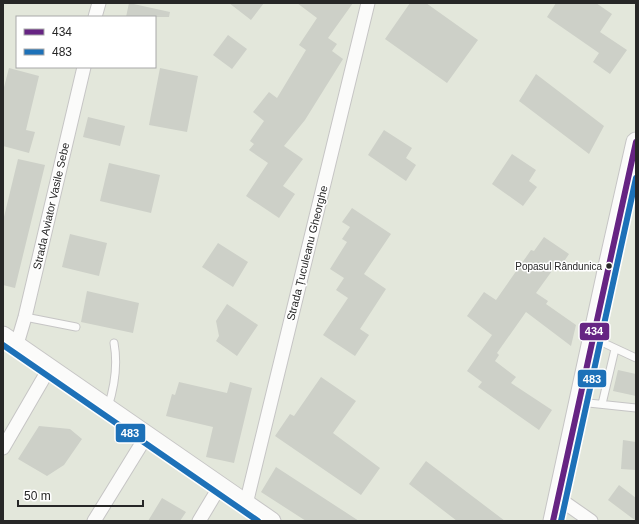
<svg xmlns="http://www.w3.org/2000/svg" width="639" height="524" viewBox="0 0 639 524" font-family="Helvetica,sans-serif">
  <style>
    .building { fill: #cdd0c8 }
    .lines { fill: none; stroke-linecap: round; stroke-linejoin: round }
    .service-casing { stroke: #c6c5c5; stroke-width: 9 }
    .minor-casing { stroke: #c6c5c5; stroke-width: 15 }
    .tertiary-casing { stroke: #c6c5c5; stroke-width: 19 }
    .secondary-casing { stroke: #c6c5c5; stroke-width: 21 }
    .service { stroke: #fbfbfa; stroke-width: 7 }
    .minor { stroke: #fbfbfa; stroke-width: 13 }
    .tertiary { stroke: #fbfbfa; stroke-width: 17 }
    .secondary { stroke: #fbfbfa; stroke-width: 19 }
    .bus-1-casing { stroke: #fff; stroke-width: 9 }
    .bus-2-casing { stroke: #fff; stroke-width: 9 }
    .bus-1 { stroke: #662483; stroke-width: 6 }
    .bus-2 { stroke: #1d71b8; stroke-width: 6 }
    .bus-dot { fill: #272727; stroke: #fff; stroke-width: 1.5 }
    .labels { text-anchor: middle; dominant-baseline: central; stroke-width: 3; stroke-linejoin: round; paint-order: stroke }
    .bus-label { font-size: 10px; fill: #272727; stroke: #fff; text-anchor: end }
    .street-label { font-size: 11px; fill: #272727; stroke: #fff }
    .line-badge { stroke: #fff; stroke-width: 1.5 }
    .badge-label { font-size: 11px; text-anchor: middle; font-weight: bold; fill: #fff }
  </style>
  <rect width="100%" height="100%" fill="#e3e7db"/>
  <path class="building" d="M 129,3 L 170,12 L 169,17 L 126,17 Z
    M 229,3 L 264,3 L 251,20 Z
    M 297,3 L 353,3 L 328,38 L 337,44 L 332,51 L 343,59 L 305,120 L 284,146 L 303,159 L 283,186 L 295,194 L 279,218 L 246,196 L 268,163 L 249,150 L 254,144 L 250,141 L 264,121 L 253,112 L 269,92 L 277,98 L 306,50 L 299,45 L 317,18 Z
    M 410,3 L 426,3 L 478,40 L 447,83 L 385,39 Z
    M 556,3 L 596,3 L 612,14 L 600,32 L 627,50 L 610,74 L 593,62 L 599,53 L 547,17 Z
    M 228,35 L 247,49 L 232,69 L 213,55 Z
    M 9,68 L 39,76 L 26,130 L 35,132 L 29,153 L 3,146 L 3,91 Z
    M 160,68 L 198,76 L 187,132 L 149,125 Z
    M 536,74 L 604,126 L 589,154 L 519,101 Z
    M 88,117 L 125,126 L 120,146 L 83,137 Z
    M 384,130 L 412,148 L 406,158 L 416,165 L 406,181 L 368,155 Z
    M 512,154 L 536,170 L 529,181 L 537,187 L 523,206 L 492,184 Z
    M 18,159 L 45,165 L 15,288 L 3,285 L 3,221 Z
    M 109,163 L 160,175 L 151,213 L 100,201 Z
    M 352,208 L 391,234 L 364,274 L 386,289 L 360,329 L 369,335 L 355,356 L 323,335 L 348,298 L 336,290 L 344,278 L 330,269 L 347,242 L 342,239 L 350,227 L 342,222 Z
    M 70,234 L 107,243 L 99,276 L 62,267 Z
    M 544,237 L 569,254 L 561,266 L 557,264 L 536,293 L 548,301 L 546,304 L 576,325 L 571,346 L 526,312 L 497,353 L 499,355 L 495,361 L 516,377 L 511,383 L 552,410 L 539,430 L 478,387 L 482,382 L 467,371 L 492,335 L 467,316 L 484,292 L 496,300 L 531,250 L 534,251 Z
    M 218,243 L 248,262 L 233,287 L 202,267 Z
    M 87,291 L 139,303 L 133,333 L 81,322 Z
    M 227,304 L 258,325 L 237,356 L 216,341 L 219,336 L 216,321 Z
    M 618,370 L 636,374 L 636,396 L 613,391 Z
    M 321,377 L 356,401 L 333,433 L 380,468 L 361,495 L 275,436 L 290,414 L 294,416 Z
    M 179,382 L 227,393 L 230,382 L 252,388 L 234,463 L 206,457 L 213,427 L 166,416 L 172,394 L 175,395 Z
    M 39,426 L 70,429 L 82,439 L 64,465 L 47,476 L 18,459 Z
    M 623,440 L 636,442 L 636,470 L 621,469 Z
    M 426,461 L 505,521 L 457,521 L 409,484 Z
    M 276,467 L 359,521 L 306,521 L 261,492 Z
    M 619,485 L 636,498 L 636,521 L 608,500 Z
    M 162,498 L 186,512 L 180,521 L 148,521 Z"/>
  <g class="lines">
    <g class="service-casing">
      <path id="service" d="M 25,317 L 76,327
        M 593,338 L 636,358
        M 579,402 L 636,408
        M 602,404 L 615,349
        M 108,407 C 115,385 118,365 114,343"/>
    </g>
    <g class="minor-casing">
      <path id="minor" d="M 95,17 L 99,3
        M 17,344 L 25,317 L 84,67
        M 3,448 L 50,367
        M 558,498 L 591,521
        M 246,504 L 368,3
        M 94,521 L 147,435
        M 199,521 L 220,486"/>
    </g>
    <g class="tertiary-casing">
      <path id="tertiary" d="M 3,335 L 272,521"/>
    </g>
    <g class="secondary-casing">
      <path id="secondary" d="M 553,521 L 609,262 L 636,142"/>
    </g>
    <use href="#service" class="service"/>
    <use href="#minor" class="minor"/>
    <use href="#tertiary" class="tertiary"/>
    <use href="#secondary" class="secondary"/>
    <g class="bus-1-casing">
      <path id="bus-1" d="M 553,521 L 636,142"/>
    </g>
    <g class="bus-2-casing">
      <path id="bus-2" d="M 3,345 L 258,521
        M 561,521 L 636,178"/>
    </g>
    <use href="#bus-1" class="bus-1"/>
    <use href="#bus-2" class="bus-2"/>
  </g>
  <circle class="bus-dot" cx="609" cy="266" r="3.5"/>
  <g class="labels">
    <g class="bus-label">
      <text x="602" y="266">Popasul Rândunica</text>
    </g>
    <g class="street-label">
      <text transform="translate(51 206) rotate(-77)">Strada Aviator Vasile Sebe</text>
      <text transform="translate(307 253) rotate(-76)">Strada Țuculeanu Gheorghe</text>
    </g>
  </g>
  <g class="line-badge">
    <rect x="579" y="322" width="31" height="19" rx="4" fill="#662483"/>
    <rect x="577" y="369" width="30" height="19" rx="4" fill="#1d71b8"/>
    <rect x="115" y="423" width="31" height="20" rx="4" fill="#1d71b8"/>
  </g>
  <g class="badge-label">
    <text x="594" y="335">434</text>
    <text x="592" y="383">483</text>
    <text x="130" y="437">483</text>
  </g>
  <rect width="639" height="524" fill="none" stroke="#272727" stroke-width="8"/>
  <rect x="16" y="16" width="140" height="52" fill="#ffffff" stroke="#a9a9a9"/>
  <rect x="24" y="29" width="20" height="6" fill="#662483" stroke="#a9a9a9"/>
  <text x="52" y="36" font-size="12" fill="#272727">434</text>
  <rect x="24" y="49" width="20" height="6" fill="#1d71b8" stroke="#a9a9a9"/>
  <text x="52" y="56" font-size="12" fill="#272727">483</text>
  <path d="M18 500v6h125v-6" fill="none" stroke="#272727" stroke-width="2"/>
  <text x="24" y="500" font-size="12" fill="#272727" stroke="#ffffff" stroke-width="3" paint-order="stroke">50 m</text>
</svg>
